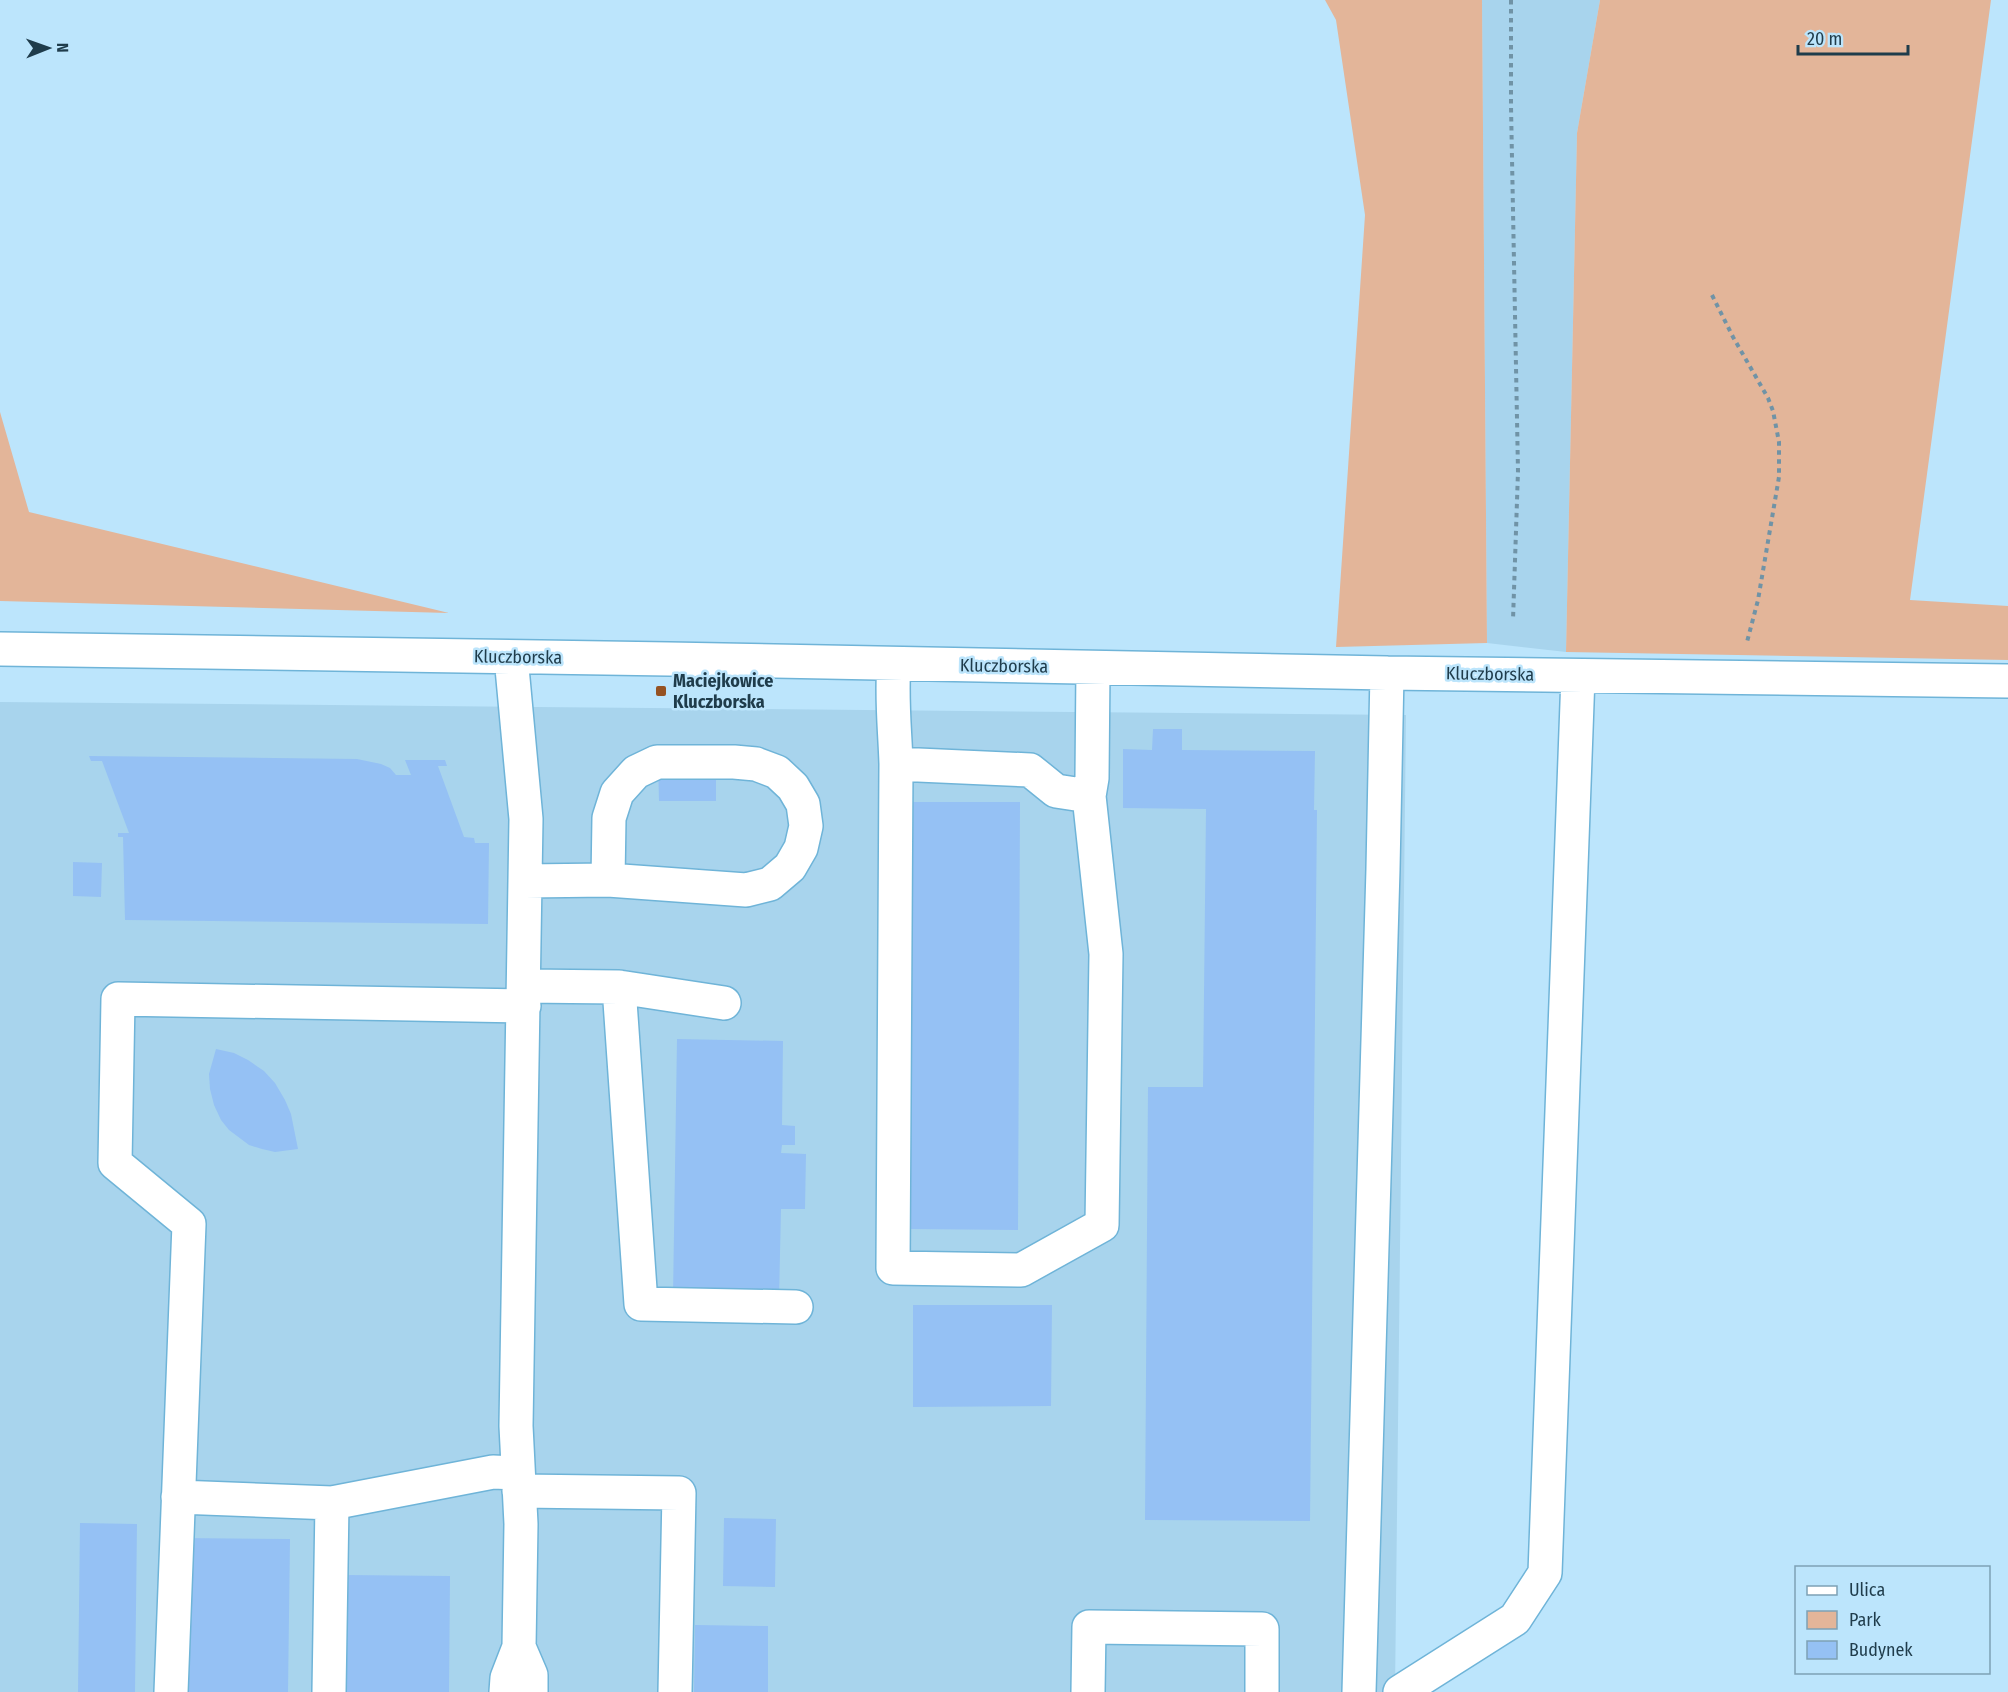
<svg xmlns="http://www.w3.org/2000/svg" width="2008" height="1692" viewBox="0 0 2008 1692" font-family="'Fira Sans Condensed',sans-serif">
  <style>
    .built { fill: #a8d4ed }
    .green { fill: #e3b599 }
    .building { fill: #95c1f4 }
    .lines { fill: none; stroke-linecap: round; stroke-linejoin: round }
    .minor-casing { stroke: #6fb4d8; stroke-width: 36 }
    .path { stroke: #7093a6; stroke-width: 4; stroke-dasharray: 4.5 4.5; stroke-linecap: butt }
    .minor { stroke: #fff; stroke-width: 33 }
    .poi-dot { fill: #955222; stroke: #bce5fc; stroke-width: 2 }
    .labels { text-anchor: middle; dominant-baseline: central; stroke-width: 5; stroke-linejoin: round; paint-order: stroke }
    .street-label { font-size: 18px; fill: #1f3c4b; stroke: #bce5fc }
    .poi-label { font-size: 18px; font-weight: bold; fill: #1f3c4b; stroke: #bce5fc; text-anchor: start }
  </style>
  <rect width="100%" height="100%" fill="#bce5fc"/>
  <path class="built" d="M 1482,0 L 1600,0 L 1577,133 L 1566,652 L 1487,643 Z
    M 0,702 L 1406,715 L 1395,1692 L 0,1692 Z"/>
  <path class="green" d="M 1325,0 L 1482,0 L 1487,643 L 1336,647 L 1365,215 L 1336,20 Z
    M 1600,0 L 1991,0 L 1910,600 L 2008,606 L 2008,660 L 1566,652 L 1577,133 Z
    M 0,412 L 29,512 L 449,613 L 0,601 Z"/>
  <path class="building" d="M 1153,729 L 1182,729 L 1182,750 L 1315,751 L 1314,810 L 1317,810 L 1310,1521 L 1145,1520 L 1148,1087 L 1203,1087 L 1206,809 L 1123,808 L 1123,749 L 1152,750 Z
    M 89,756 L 357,759 L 381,764 L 390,768 L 396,775 L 411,775 L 405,760 L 445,760 L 447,766 L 438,766 L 464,837 L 474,838 L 475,843 L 489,843 L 488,924 L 125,920 L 123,837 L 118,837 L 118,833 L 129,833 L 102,761 L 91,761 Z
    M 658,760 L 716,760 L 716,801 L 659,801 Z
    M 911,802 L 1020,802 L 1018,1230 L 908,1229 Z
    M 73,862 L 102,863 L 101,897 L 73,896 Z
    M 677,1039 L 783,1041 L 782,1125 L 795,1126 L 795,1145 L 782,1145 L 781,1153 L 806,1154 L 805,1209 L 781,1209 L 779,1299 L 673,1297 Z
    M 216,1049 L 234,1053 L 248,1060 L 264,1071 L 275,1083 L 285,1100 L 291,1114 L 298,1149 L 275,1152 L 262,1149 L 249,1145 L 229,1130 L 221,1120 L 214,1105 L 210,1089 L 209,1074 Z
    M 913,1305 L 1052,1305 L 1051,1406 L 913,1407 Z
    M 724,1518 L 776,1519 L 775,1587 L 723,1586 Z
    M 80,1523 L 137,1524 L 135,1692 L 78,1692 Z
    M 181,1538 L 290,1539 L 288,1692 L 179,1692 Z
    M 345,1575 L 450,1576 L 449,1692 L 344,1692 Z
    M 695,1625 L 768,1626 L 768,1692 L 694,1692 Z"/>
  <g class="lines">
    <g class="minor-casing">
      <path id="minor" d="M 0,649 L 669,659 L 1387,673 L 2008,681
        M 894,664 C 891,697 895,730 896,764 L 893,1268 L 1021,1270 L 1102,1225 L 1106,954 L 1089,796 L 1092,778 L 1093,668
        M 896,764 L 1030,770 L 1056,791 L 1089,796
        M 525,881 L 608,880 L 746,890 L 770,884 L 790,867 L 801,848 L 806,826 L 803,804 L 793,787 L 777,772 L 756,764 L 734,762 L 657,762 L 636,772 L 617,793 L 609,818 L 608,880
        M 524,986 L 619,987
        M 724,1003 L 619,987 L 641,1304 L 796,1307
        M 519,1491 L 679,1493 L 675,1692
        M 178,1497 L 332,1503 L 493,1472 L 518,1473
        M 519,1647 L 531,1675 L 531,1692
        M 171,1692 L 189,1224 L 115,1163 L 118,999 L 524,1006
        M 329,1692 L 332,1503
        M 506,1692 L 507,1678 L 519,1647 L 521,1524 L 516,1426 L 526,819 L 511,657
        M 1088,1692 L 1089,1627 L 1262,1629 L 1262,1692
        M 1359,1692 L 1383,869 L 1387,673
        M 1400,1692 L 1515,1619 L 1545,1573 L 1578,676"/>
    </g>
    <path class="path" d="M 1511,0 L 1511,106 L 1518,471 L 1513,620
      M 1712,295 L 1733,337 L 1768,398 L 1773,411 L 1779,442 L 1779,477 L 1758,600 L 1747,642"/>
    <use href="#minor" class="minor"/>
  </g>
  <rect class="poi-dot" x="655" y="685" width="12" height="12" rx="3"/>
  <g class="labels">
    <g class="street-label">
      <text transform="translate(518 657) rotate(1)">Kluczborska</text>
      <text transform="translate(1004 666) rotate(1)">Kluczborska</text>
      <text transform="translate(1490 674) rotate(1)">Kluczborska</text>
    </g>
    <g class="poi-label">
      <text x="673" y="681">Maciejkowice<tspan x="673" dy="21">Kluczborska</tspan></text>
    </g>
  </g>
  <rect x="1795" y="1566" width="195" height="108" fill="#bce5fc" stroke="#7da1b5" stroke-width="1.5"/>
  <rect x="1807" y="1586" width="30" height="9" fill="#ffffff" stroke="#7da1b5" stroke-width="1.5"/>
  <text x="1849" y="1596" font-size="18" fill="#1f3c4b">Ulica</text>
  <rect x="1807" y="1611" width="30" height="18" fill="#e3b599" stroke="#7da1b5" stroke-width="1.5"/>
  <text x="1849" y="1626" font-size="18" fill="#1f3c4b">Park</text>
  <rect x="1807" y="1641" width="30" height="18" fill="#95c1f4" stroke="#7da1b5" stroke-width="1.5"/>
  <text x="1849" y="1656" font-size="18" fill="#1f3c4b">Budynek</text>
  <g transform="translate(48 48) rotate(89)" stroke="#bce5fc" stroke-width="4.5" paint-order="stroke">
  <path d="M0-4.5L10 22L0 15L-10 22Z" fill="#1f3c4b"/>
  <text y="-9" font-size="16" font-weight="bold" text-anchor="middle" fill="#1f3c4b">N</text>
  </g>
  <path d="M1798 45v9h110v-9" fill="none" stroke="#1f3c4b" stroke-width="3"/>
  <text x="1807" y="45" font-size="18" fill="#1f3c4b" stroke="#bce5fc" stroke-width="4.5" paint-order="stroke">20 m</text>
</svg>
